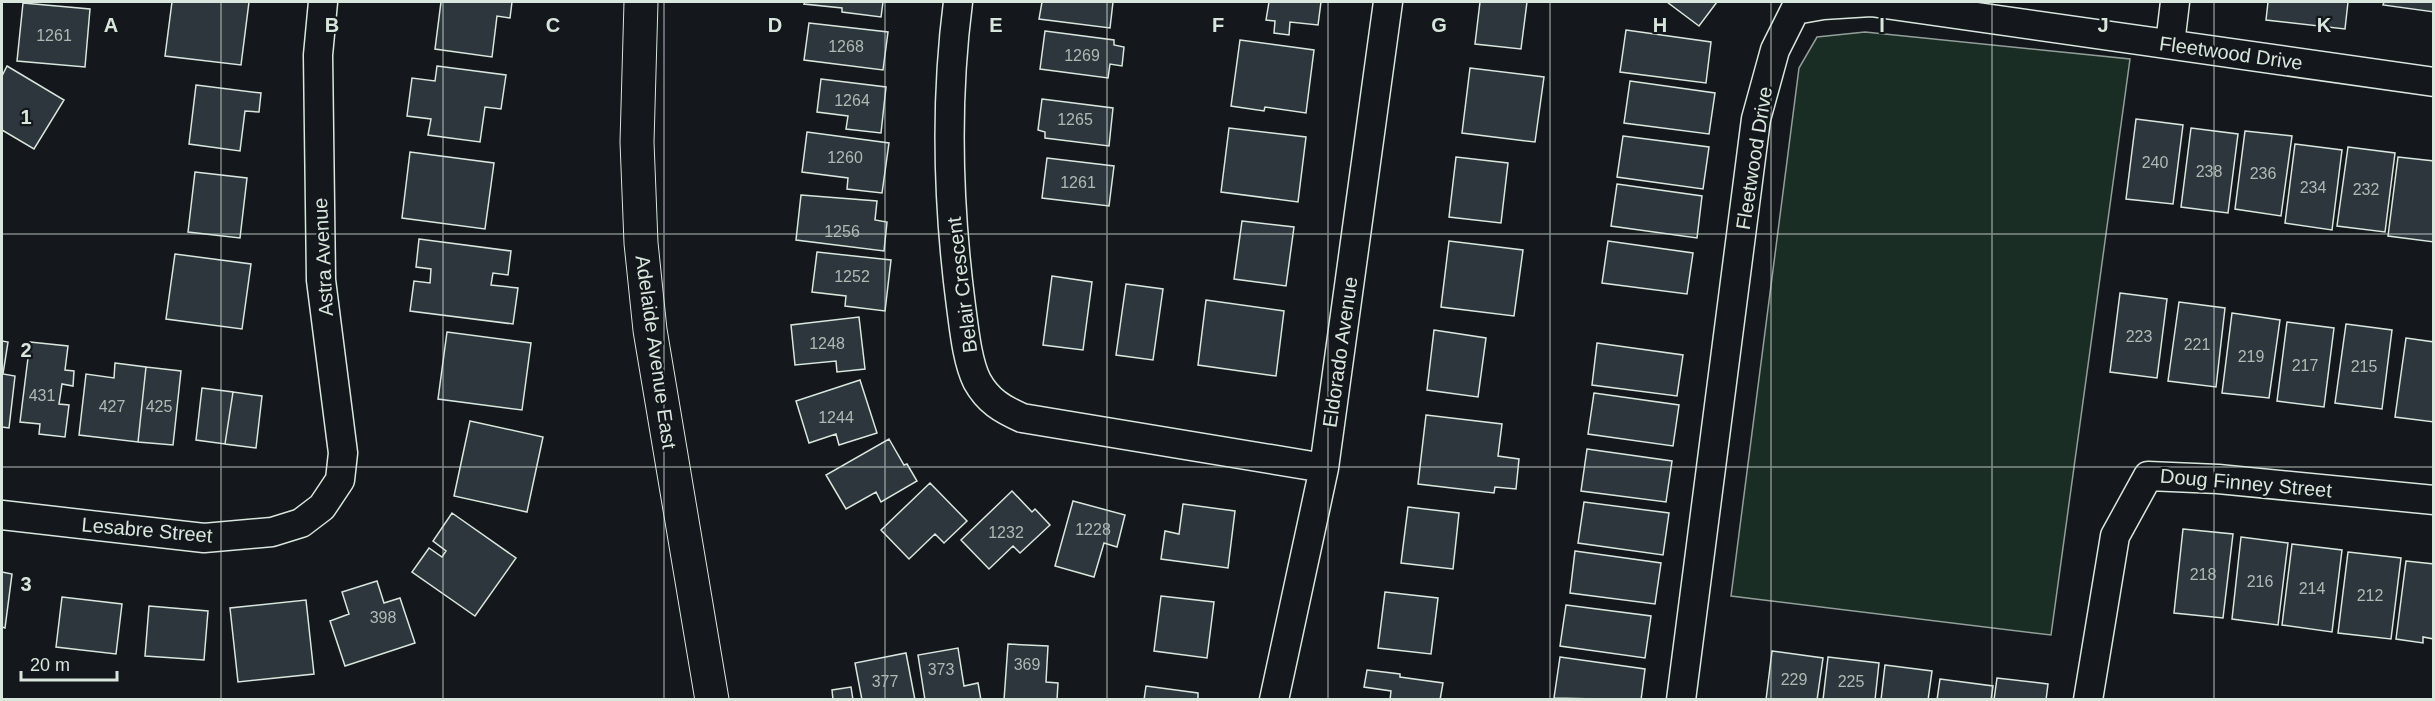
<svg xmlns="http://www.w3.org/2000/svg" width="2435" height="701" viewBox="0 0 2435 701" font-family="Arial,sans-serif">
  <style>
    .green { fill: #1a2d24; stroke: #939e99; stroke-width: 1.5 }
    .building { fill: #2c363c; stroke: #d8e6dc; stroke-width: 1.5 }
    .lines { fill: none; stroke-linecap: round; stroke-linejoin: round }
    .street-casing { stroke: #d8e6dc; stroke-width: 31 }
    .secondary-casing { stroke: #d8e6dc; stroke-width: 35 }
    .street { stroke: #14181c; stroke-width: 28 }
    .secondary { stroke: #14181c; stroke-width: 33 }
    .grid { fill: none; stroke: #d8e6dc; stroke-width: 1.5; stroke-opacity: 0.55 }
    .labels { text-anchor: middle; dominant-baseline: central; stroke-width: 4.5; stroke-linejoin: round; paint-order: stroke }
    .number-label { font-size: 16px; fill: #adbab4 }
    .street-label { font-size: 20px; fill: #d8e6dc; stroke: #14181c }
    .grid-label { font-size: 20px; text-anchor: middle; font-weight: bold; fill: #d8e6dc; stroke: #14181c; stroke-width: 4.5; stroke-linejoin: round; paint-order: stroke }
  </style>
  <rect width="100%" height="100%" fill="#14181c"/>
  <path class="green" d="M 1865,32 L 2130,59 L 2051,635 L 1731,596 L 1799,68 L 1817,37 Z"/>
  <path class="building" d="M 172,2 L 249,2 L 241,65 L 165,56 Z
    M 441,2 L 512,2 L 510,18 L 497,16 L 492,57 L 435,49 Z
    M 805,2 L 883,2 L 881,17 L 842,12 L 842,8 L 804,4 Z
    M 1042,2 L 1113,2 L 1110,28 L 1039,19 Z
    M 1269,2 L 1321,2 L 1318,25 L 1290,22 L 1289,35 L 1274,33 L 1275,21 L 1266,20 Z
    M 1480,2 L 1527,2 L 1521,49 L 1475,44 Z
    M 1667,2 L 1717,2 L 1699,26 Z
    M 2268,2 L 2348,2 L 2345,29 L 2266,20 Z
    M 2384,2 L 2434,2 L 2434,12 L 2383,5 Z
    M 23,3 L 90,9 L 85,67 L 17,61 Z
    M 809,23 L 888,32 L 883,70 L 804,60 Z
    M 1626,30 L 1711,42 L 1706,83 L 1620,72 Z
    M 1045,31 L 1114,40 L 1114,45 L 1124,47 L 1122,66 L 1110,64 L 1108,78 L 1040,69 Z
    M 1240,40 L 1314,50 L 1306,113 L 1265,107 L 1264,111 L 1231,106 Z
    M 7,66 L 64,100 L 34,149 L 2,130 L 2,76 Z
    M 437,66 L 506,75 L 501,109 L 485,107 L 480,142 L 428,135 L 431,119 L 407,116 L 412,78 L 435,81 Z
    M 1470,68 L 1544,77 L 1535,142 L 1462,133 Z
    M 821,79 L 886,87 L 881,133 L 846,129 L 848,116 L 817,112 Z
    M 1630,81 L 1715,93 L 1709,134 L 1624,123 Z
    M 196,85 L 261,93 L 259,112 L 245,111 L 240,151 L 189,144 Z
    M 1042,99 L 1113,108 L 1109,146 L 1045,138 L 1045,132 L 1038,130 Z
    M 2136,119 L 2183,125 L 2173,204 L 2126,199 Z
    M 1229,128 L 1306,137 L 1298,202 L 1221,192 Z
    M 2191,128 L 2238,134 L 2228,213 L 2181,207 Z
    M 2245,131 L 2292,136 L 2281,216 L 2235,209 Z
    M 807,132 L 889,143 L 882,193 L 847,189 L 848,178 L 802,172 Z
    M 1623,136 L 1709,147 L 1703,189 L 1617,177 Z
    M 2295,144 L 2342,150 L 2332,230 L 2285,223 Z
    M 2348,147 L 2395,153 L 2385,232 L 2337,226 Z
    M 410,152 L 494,163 L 485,229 L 402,218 Z
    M 1456,157 L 1508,163 L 1501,223 L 1449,217 Z
    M 2398,157 L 2434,161 L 2434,242 L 2388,236 Z
    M 1047,158 L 1114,166 L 1109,206 L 1042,198 Z
    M 195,172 L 247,178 L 240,238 L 188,232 Z
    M 1617,184 L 1702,196 L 1697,238 L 1611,226 Z
    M 801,195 L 877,201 L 875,220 L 887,222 L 884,251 L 796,240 Z
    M 1242,221 L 1294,227 L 1286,286 L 1234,279 Z
    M 419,239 L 511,251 L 508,275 L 493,273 L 491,285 L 518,288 L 513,324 L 410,311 L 414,281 L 430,283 L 431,269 L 416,267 Z
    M 1449,241 L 1523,250 L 1514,316 L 1441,307 Z
    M 1608,241 L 1693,253 L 1687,294 L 1602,283 Z
    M 817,252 L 891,260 L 885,311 L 845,306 L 846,296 L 812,292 Z
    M 175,254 L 251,264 L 242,329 L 166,319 Z
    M 1052,276 L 1092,282 L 1083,350 L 1043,345 Z
    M 1126,284 L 1163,289 L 1153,360 L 1116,355 Z
    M 2120,293 L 2167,299 L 2157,378 L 2110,372 Z
    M 1206,300 L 1284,311 L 1276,376 L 1198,365 Z
    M 2179,302 L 2225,308 L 2216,387 L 2168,381 Z
    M 2232,313 L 2280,320 L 2269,398 L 2222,393 Z
    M 859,317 L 865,369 L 837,372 L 836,361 L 795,365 L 791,325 Z
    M 2287,322 L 2334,328 L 2324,407 L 2277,401 Z
    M 2346,324 L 2392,330 L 2382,409 L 2335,403 Z
    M 1434,330 L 1486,338 L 1478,397 L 1427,390 Z
    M 447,332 L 531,343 L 522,410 L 438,399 Z
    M 2406,338 L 2434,342 L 2434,422 L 2395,417 Z
    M 2,341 L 8,342 L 3,374 L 15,376 L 9,428 L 2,427 Z
    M 30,342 L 68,346 L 65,370 L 74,371 L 73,386 L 62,384 L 59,404 L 69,405 L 65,437 L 39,434 L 40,424 L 20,422 Z
    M 1597,343 L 1683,355 L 1677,396 L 1592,385 Z
    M 115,363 L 146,367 L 138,442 L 79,435 L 86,374 L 114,378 Z
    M 146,367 L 181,371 L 173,445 L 138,442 Z
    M 860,380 L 877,433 L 839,445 L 836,434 L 809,443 L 796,401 Z
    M 202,388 L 233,392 L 225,444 L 196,440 Z
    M 233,392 L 262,396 L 256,448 L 225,444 Z
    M 1594,393 L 1679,405 L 1673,446 L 1588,434 Z
    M 1426,415 L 1502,424 L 1498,456 L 1519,459 L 1516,489 L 1495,487 L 1494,493 L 1418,484 Z
    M 470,421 L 543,437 L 527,512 L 454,496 Z
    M 889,439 L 904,465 L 907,464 L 917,481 L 881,502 L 876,492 L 846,509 L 826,475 Z
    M 1587,449 L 1672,461 L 1666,502 L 1581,491 Z
    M 930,483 L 967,521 L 944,543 L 935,534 L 909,559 L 881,530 Z
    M 1012,491 L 1032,512 L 1035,509 L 1050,525 L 1020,553 L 1013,546 L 989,569 L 961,540 Z
    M 1073,501 L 1125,515 L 1117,547 L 1104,543 L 1094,577 L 1055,566 Z
    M 1584,502 L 1669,513 L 1663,555 L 1578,543 Z
    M 1183,504 L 1235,511 L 1228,568 L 1161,559 L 1165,531 L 1179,534 Z
    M 1408,507 L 1459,513 L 1453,569 L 1401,563 Z
    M 452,513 L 516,558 L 475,616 L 412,572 L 429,548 L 442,557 L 446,551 L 433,541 Z
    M 2183,529 L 2233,534 L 2223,618 L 2174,613 Z
    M 2241,537 L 2288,543 L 2278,625 L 2232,619 Z
    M 2292,544 L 2342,550 L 2332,632 L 2282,625 Z
    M 1575,551 L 1661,563 L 1655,604 L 1570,593 Z
    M 2348,552 L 2401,558 L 2391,639 L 2338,633 Z
    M 2406,561 L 2434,564 L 2434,639 L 2423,637 L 2423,643 L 2396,639 Z
    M 2,572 L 12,574 L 5,628 L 2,627 Z
    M 377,581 L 384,603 L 400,598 L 415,643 L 345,666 L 330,621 L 349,614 L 342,592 Z
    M 1385,592 L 1438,598 L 1431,654 L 1378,648 Z
    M 1161,596 L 1214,602 L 1207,658 L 1154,651 Z
    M 62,597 L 122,604 L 116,654 L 56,647 Z
    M 306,600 L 314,674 L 238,682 L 230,608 Z
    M 1566,605 L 1651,616 L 1645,658 L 1560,646 Z
    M 149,606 L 208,611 L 204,660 L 145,656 Z
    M 1008,644 L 1048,646 L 1046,682 L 1058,683 L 1057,700 L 1004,700 Z
    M 958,648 L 964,686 L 978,683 L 981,700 L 925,700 L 918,655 Z
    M 1772,651 L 1823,658 L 1817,700 L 1766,700 Z
    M 906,653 L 915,700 L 862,700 L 855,663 Z
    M 1560,657 L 1645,669 L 1641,700 L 1554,698 Z
    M 1828,657 L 1879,663 L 1875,700 L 1823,700 Z
    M 1885,665 L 1932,671 L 1928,700 L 1881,700 Z
    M 1367,670 L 1400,674 L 1400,677 L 1443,683 L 1440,700 L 1390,700 L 1391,691 L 1364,687 Z
    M 1997,678 L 2048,684 L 2046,700 L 1994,700 Z
    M 1940,679 L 1993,686 L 1991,700 L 1937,700 Z
    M 1146,686 L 1198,693 L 1198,700 L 1144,700 Z
    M 851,687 L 853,700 L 833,700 L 832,690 Z"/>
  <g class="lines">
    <g class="street-casing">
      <path id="street" d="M 958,2 C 945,102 948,206 961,306 C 964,328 967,361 977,381 C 988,401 1002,409 1022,418 L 1324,468
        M 2170,44 L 2175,2
        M 2,515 L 204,538 L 272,532 L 301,523 L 322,507 L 340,480 L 343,453 L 321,280 L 318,55 L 323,2
        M 1274,700 L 1324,468 L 1388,2
        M 1681,700 L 1756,119 L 1775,50 L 1795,10 L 1823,5 L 1871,2 L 2434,82
        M 2088,700 L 2115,536 L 2148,476 L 2218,479 L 2434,500"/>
    </g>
    <g class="secondary-casing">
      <path id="secondary" d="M 641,2 L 637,142 L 641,243 L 650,330 L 712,700"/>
    </g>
    <use href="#street" class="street"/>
    <use href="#secondary" class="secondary"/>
  </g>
  <path class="grid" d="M 221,2 L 221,700M 443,2 L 443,700M 664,2 L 664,700M 885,2 L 885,700M 1107,2 L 1107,700M 1328,2 L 1328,700M 1550,2 L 1550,700M 1771,2 L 1771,700M 1992,2 L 1992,700M 2214,2 L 2214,700M 2,234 L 2434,234M 2,467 L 2434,467"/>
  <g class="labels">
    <g class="number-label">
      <text x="54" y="35">1261</text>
      <text x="846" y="46">1268</text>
      <text x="1082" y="55">1269</text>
      <text x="852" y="100">1264</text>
      <text x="1075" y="119">1265</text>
      <text x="845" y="157">1260</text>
      <text x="2155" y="162">240</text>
      <text x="2209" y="171">238</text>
      <text x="2263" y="173">236</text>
      <text x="1078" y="182">1261</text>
      <text x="2313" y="187">234</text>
      <text x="2366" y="189">232</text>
      <text x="842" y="231">1256</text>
      <text x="852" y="276">1252</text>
      <text x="2139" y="336">223</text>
      <text x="827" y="343">1248</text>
      <text x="2197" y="344">221</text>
      <text x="2251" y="356">219</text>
      <text x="2305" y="365">217</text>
      <text x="2364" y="366">215</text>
      <text x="42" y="395">431</text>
      <text x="112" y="406">427</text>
      <text x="159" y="406">425</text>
      <text x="836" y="417">1244</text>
      <text x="1093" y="529">1228</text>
      <text x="1006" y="532">1232</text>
      <text x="2203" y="574">218</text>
      <text x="2260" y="581">216</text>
      <text x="2312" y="588">214</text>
      <text x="2370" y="595">212</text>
      <text x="383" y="617">398</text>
      <text x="1027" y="664">369</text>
      <text x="941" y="669">373</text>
      <text x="1794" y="679">229</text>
      <text x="885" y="681">377</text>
      <text x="1851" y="681">225</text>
    </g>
    <g class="street-label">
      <text transform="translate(2231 53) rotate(8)">Fleetwood Drive</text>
      <text transform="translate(1754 158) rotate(-81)">Fleetwood Drive</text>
      <text transform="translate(323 257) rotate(-93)">Astra Avenue</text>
      <text transform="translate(962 285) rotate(-97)">Belair Crescent</text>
      <text transform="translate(656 352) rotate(82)">Adelaide Avenue East</text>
      <text transform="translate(1340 352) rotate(-82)">Eldorado Avenue</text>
      <text transform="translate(2246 483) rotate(5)">Doug Finney Street</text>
      <text transform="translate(147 530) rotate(5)">Lesabre Street</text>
    </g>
  </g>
  <g class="grid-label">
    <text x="111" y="32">A</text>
    <text x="332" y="32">B</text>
    <text x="553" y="32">C</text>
    <text x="775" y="32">D</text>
    <text x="996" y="32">E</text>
    <text x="1218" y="32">F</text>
    <text x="1439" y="32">G</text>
    <text x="1660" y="32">H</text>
    <text x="1882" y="32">I</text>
    <text x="2103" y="32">J</text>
    <text x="2324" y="32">K</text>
    <text x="26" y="124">1</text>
    <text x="26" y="357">2</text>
    <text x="26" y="591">3</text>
  </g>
  <rect width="2435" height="701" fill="none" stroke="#d8e6dc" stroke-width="6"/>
  <path d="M21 671v9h96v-9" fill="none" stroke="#d8e6dc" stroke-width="3"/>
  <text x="30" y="671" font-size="18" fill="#d8e6dc" stroke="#14181c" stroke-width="4.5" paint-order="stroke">20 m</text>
</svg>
